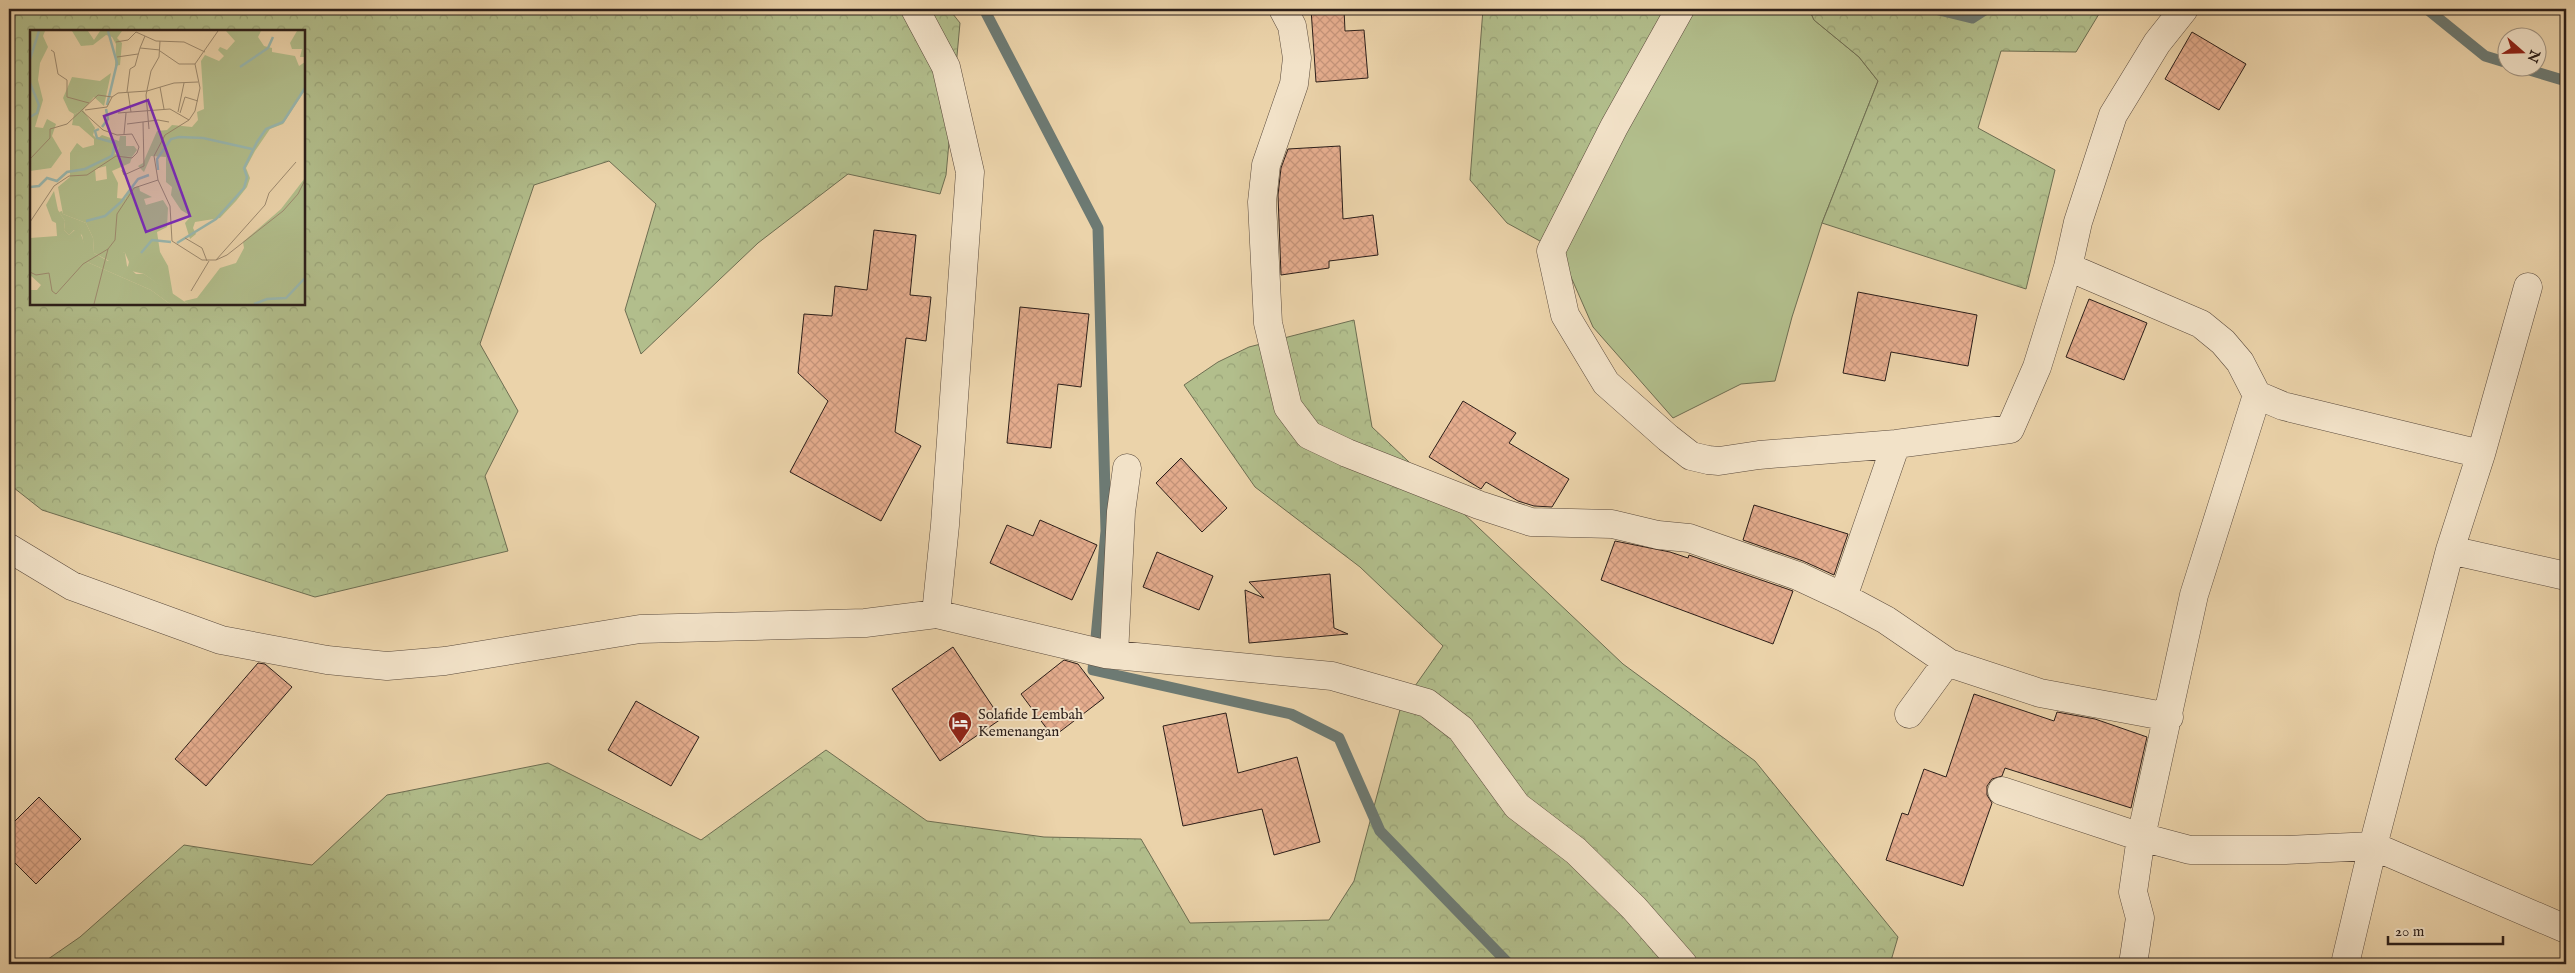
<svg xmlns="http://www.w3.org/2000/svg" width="2575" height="973" viewBox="0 0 2575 973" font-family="'IM FELL English',serif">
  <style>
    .green { fill: #b2be8c; stroke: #6e6e52 }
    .forest { fill: url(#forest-crowns); stroke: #6e6e52; fill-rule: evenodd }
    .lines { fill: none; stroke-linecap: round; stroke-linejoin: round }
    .stream { stroke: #6d7a73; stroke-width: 11 }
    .building { fill: url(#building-cross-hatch); stroke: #2b1e19 }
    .minor-casing { stroke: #5b4b3d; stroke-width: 29 }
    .minor { stroke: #f2e2c8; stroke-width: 28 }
    .labels { text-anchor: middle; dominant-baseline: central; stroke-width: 4; stroke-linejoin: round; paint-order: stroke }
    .poi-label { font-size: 15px; fill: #2b1e19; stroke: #f2e2c8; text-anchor: start }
    .inset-river { fill: none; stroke: #99b7af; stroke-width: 2.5 }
    .inset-road { fill: none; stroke: #9e8b70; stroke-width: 1 }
    .view { fill: #7b2cbf; fill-opacity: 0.15; stroke: #7b2cbf; stroke-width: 2.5 }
    .inset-edge { fill: none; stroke: #2b1e19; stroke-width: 2.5 }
  </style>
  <defs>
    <pattern id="forest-crowns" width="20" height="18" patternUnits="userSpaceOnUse" patternTransform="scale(1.25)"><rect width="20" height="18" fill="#b2be8c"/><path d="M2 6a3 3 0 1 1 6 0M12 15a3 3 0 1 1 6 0" fill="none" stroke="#99a378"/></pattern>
    <pattern id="building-cross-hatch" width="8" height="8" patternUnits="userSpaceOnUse" patternTransform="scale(1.25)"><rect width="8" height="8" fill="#e5ad8e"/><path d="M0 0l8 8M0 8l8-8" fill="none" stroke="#c5947a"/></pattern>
  </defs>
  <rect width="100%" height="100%" fill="#ebd3aa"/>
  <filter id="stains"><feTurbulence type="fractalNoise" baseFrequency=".004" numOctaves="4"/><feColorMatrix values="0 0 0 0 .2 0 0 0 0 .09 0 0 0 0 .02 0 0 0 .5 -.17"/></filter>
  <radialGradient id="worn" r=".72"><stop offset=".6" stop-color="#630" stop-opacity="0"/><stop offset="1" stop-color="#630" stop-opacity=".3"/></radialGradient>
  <path class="green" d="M 1690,9 L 1809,9 L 1814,20 L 1859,57 L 1878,81 L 1822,223 L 1792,317 L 1775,381 L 1741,384 L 1673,418 L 1593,327 L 1560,252 Z"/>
  <path class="forest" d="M 9,9 L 949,9 L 960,23 L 946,175 L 940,194 L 848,174 L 758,243 L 641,354 L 625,310 L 656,204 L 609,161 L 534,185 L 480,344 L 518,411 L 485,476 L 508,551 L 315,597 L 42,510 L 9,484 ZM 31,31 L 304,31 L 304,304 L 31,304 Z
    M 1483,9 L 1690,9 L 1560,252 L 1507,223 L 1470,180 Z
    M 1809,9 L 2102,9 L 2076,52 L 2001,51 L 1978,128 L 2055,170 L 2026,289 L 1822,223 L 1878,81 L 1859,57 L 1814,20 Z
    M 1354,320 L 1372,427 L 1623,664 L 1755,761 L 1898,937 L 1890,964 L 41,964 L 80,937 L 184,845 L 312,865 L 387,795 L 548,763 L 701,840 L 826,750 L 927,821 L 1044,837 L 1141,839 L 1190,923 L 1329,920 L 1354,881 L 1401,706 L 1443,646 L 1360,567 L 1255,487 L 1184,385 L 1218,362 L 1249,347 Z"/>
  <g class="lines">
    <path class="stream" d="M 984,9 L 1098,228 L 1106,531 L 1093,670 L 1291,714 L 1339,738 L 1380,831 L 1509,964
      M 1935,9 L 1972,18 L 1986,9
      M 2427,9 L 2485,56 L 2508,63
      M 2523,68 L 2566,81"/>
  </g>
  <path class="building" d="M 1311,9 L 1344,9 L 1345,31 L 1364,30 L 1368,78 L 1316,82 Z
    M 2192,32 L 2246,64 L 2219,110 L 2165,79 Z
    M 1340,146 L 1343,219 L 1373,215 L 1378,255 L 1329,261 L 1329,268 L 1281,275 L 1278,195 L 1281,168 L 1288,149 Z
    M 874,230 L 916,235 L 910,295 L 931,297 L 926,341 L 906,338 L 895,432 L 921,446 L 881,521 L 790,472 L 828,401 L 798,373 L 804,314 L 832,316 L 835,286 L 867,290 Z
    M 1858,292 L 1977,315 L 1968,366 L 1891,352 L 1885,381 L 1843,373 Z
    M 2089,299 L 2147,323 L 2124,380 L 2066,357 Z
    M 1020,307 L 1089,314 L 1081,387 L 1058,384 L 1051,448 L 1007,443 Z
    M 1463,401 L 1516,433 L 1509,443 L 1569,479 L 1552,507 L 1534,506 L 1518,501 L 1486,482 L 1481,489 L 1429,457 Z
    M 1181,458 L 1227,508 L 1202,532 L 1156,483 Z
    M 1754,505 L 1848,534 L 1834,575 L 1803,561 L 1743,540 Z
    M 1040,520 L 1097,545 L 1072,600 L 990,563 L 1007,525 L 1033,536 Z
    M 1615,541 L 1670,552 L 1688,558 L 1689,555 L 1793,591 L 1773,644 L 1601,580 Z
    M 1157,552 L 1213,576 L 1199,610 L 1143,587 Z
    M 1330,574 L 1334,628 L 1348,634 L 1249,643 L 1245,590 L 1264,598 L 1249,582 Z
    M 953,647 L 1001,719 L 940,761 L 892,689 Z
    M 1064,660 L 1078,664 L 1104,698 L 1053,737 L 1021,694 Z
    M 258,663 L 265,664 L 292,687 L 206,786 L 175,759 Z
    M 1974,694 L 2054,721 L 2057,712 L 2095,719 L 2147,737 L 2131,808 L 2005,768 L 2002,776 L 1992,779 L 1987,786 L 1987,795 L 1992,803 L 1963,886 L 1886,860 L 1902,813 L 1908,815 L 1924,769 L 1946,777 Z
    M 636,701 L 699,737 L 671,786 L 608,750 Z
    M 1226,713 L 1238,773 L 1297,757 L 1320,842 L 1274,855 L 1262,809 L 1183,826 L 1163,726 Z
    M 39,797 L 81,839 L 36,884 L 9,857 L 9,827 Z"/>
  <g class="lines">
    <g class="minor-casing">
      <path id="minor" d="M 915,9 L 946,67 L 970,172 L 945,525 L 936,614
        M 1283,9 L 1292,26 L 1297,58 L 1294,84 L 1266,165 L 1262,202 L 1268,323 L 1288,407 L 1309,435 L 1347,453 L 1479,505 L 1531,522 L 1612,524 L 1658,535 L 1689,538 L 1798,576 L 1843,597 L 1886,620 L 1949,663 L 2040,693 L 2169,717
        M 1680,9 L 1614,127 L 1551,251 L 1565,315 L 1606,383 L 1668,438 L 1691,456 L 1708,460 L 1719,461 L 1759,455 L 1896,444 L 2010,429 L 2037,367 L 2068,267 L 2078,222 L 2113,115 L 2157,43 L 2184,9
        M 2068,267 L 2201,324 L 2223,342 L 2240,362 L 2257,395 L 2283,406 L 2481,454
        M 9,548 L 72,586 L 221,640 L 327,660 L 387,666 L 445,661 L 640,629 L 865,623 L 936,614 L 1105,654 L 1332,676 L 1427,703 L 1461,729 L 1517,806 L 1576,851 L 1634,908 L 1683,964
        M 2450,550 L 2566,576
        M 1843,597 L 1896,444
        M 1114,655 L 1121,512 L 1127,468
        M 1909,714 L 1947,662
        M 2002,791 L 2141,837 L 2190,850 L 2285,850 L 2373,846 L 2566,929
        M 2133,964 L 2140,918 L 2133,892 L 2141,837 L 2194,595 L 2257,395
        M 2345,964 L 2373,846 L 2450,550 L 2481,454 L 2528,287"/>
    </g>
    <use href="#minor" class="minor"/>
  </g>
  <defs>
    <g id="hotel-pin" transform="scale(1.25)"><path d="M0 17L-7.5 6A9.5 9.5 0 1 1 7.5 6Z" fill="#8f2418" stroke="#f2e2c8"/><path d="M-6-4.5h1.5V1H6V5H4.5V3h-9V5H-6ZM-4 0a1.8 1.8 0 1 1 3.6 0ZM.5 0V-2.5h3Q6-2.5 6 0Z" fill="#fff"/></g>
  </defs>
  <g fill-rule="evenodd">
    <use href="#hotel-pin" x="960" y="723"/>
  </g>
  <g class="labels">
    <g class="poi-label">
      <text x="978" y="714">Solafide Lembah<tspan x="978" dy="17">Kemenangan</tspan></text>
    </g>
  </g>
  <g transform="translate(30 30)">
    <rect width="275" height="275" fill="#ebd3aa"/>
    <path d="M 81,43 L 74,76 L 64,67 L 53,80 L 44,84 L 39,81 L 33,68 L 42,47 L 70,51 ZM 89,116 L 104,116 L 107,120 L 102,127 L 86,125 ZM 32,181 L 33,184 L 56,193 L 63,208 L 64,223 L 78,231 L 89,220 L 95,223 L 97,236 L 106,244 L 114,244 L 158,274 L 140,274 L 121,260 L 57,232 L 52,205 L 44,200 L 39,205 L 34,200 L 35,191 L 29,182 Z" fill="#b2be8c"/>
    <path d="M 0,1 L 15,1 L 13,6 L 18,17 L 10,33 L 8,50 L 13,70 L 5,97 L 13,98 L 17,89 L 26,94 L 22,106 L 32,123 L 21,138 L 0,141 ZM 42,1 L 58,1 L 64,10 L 70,1 L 92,1 L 87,8 L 92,13 L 90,35 L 85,36 L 86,14 L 82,7 L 76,5 L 63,15 L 51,16 ZM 196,1 L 231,1 L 228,7 L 234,16 L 242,18 L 242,22 L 265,26 L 269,36 L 275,32 L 275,60 L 253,94 L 240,99 L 225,121 L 216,138 L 220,148 L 217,157 L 206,171 L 190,188 L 165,192 L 163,198 L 166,204 L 160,209 L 155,193 L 161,186 L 151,180 L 141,165 L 142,157 L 136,152 L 136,127 L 121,126 L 114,142 L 108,136 L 113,133 L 127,101 L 137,100 L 142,95 L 162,97 L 168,90 L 167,82 L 174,79 L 171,31 L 175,25 L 189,31 L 194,26 L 188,20 L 190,17 L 197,20 L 205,11 ZM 267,1 L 275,1 L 275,27 L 270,27 L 272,19 L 262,19 L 260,13 ZM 53,80 L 65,98 L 63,105 L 67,109 L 72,105 L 89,111 L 90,106 L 96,106 L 96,116 L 89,116 L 85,124 L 102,127 L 100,133 L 82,141 L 88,153 L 87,168 L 95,169 L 101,158 L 109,156 L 110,161 L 122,167 L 114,169 L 116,175 L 133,170 L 138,178 L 137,197 L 127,202 L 130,222 L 138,236 L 143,265 L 114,244 L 97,240 L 99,232 L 95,223 L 89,221 L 88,231 L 81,232 L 64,223 L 63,208 L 56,193 L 33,184 L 28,157 L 40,147 L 40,123 L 47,113 L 53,118 L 64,115 L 64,109 L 49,96 L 42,95 L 44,84 ZM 76,136 L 77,149 L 66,151 L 65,139 ZM 275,148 L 275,274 L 158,274 L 154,271 L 167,268 L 190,238 L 206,233 L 214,218 L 213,212 L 251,179 ZM 24,161 L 28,180 L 35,191 L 34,200 L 39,205 L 46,199 L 50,202 L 59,226 L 57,232 L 121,260 L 140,274 L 0,274 L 0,260 L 7,260 L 11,255 L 0,245 L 0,208 L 27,206 L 26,193 L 22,191 L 16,175 Z" fill="#b2be8c" fill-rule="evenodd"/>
    <path class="inset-river" d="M 0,29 L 9,1M 210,37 L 238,18 L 243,7M 0,53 L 9,75 L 7,83 L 0,87M 77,75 L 87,33 L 78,1M 72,97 L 78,89 L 76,79M 128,140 L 127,129 L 141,109 L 149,107 L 173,108 L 222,119M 0,157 L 9,156 L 17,148 L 27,151 L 37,142 L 55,139 L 82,126 L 85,113 L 67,108 L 65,101 L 69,99M 56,191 L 75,186 L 91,172 L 108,149 L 119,145M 147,213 L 186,189 L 214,158 L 217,147 L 214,138 L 227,112 L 236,99 L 253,92 L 275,58M 111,223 L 122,210 L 141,212M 224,274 L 237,269 L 256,268 L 275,248"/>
    <path class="inset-road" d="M 188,1 L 165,34 L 170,58 L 165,81 L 159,90 L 135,105 L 124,126 L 128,150 L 140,176 L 142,211 L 172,230 L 186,230 L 197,225 L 253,181 L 268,164 L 275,150M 115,6 L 110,18 L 130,20M 86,12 L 98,10 L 106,2 L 126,11 L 154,12 L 175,22M 21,20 L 24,22 L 28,44 L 37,50 L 37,67 L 59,73M 130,21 L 149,34 L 165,34M 87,27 L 108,24M 130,57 L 134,79M 97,62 L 100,39 L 105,36 L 110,18M 98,62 L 101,82M 55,80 L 77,77 L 82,67M 148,82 L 154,53M 88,83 L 140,79 L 159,90M 150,83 L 155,67 L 168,71M 97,94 L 128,90 L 139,92M 119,99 L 116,65 L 121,41 L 129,27 L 130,11M 94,104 L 96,83M 0,129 L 20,108 L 20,99 L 37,94 L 68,65 L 82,67 L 88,63 L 117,61 L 144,53 L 168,52M 92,140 L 94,145 L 114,136 L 113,92M 0,192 L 24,156 L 39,146 L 57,145 L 86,126 L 102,128 L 107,123 L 109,117 L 102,104 L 87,105 L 73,100 L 52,81M 155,208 L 172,218 L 177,231M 186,230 L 235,175 L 239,163 L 266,132M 0,242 L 6,245 L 19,243 L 22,261 L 26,264 L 53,234 L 78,219M 161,261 L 179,231M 64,274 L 78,219 L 85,210 L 87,184 L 104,158 L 128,150"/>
    <path class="view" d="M 118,70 L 160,186 L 116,202 L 74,86 Z"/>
    <rect width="275" height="275" class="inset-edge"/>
  </g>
  <rect width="2575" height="973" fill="none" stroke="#ebd3aa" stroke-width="30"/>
  <rect x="10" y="10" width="2555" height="953" fill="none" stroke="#2b1e19" stroke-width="2.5"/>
  <rect x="15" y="15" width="2545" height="943" fill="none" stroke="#2b1e19"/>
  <g transform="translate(2522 52) rotate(110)"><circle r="24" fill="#f2e2c8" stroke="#a29482"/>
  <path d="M0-4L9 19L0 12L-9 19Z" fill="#8f2418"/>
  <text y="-8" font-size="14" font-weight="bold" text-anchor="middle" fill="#2b1e19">N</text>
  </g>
  <path d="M2388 936v8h115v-8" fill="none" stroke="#2b1e19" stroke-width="2.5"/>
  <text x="2395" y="936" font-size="15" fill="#2b1e19" stroke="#f2e2c8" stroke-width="4" paint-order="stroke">20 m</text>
  <rect width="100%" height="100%" filter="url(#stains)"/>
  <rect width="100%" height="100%" fill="url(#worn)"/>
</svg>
